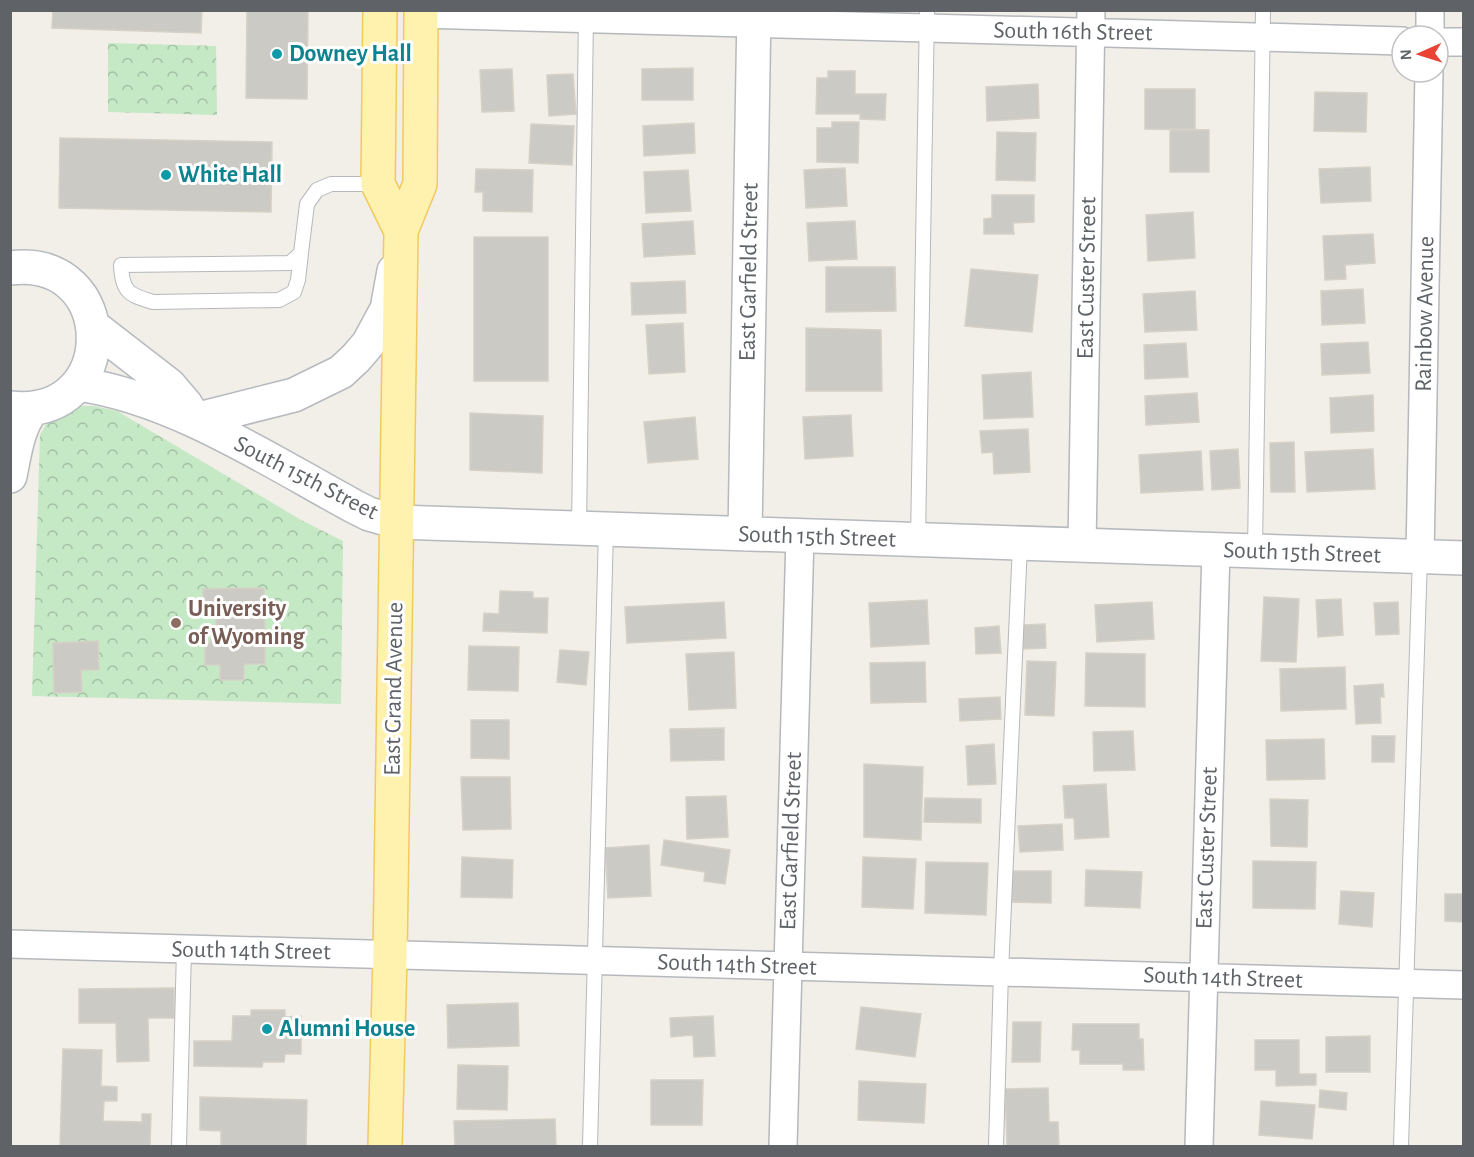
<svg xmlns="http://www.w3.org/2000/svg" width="1474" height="1157" viewBox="0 0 1474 1157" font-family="'Alegreya Sans',sans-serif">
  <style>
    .park { fill: url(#park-crowns) }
    .building { fill: #cccac5; stroke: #d6d1c6; stroke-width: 1.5 }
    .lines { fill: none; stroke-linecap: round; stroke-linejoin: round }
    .lane-casing { stroke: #b5b8bc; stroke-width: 16 }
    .street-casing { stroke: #b5b8bc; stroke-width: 30 }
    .secondary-casing { stroke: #b6babf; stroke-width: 36 }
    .primary-casing { stroke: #f2c960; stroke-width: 36 }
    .lane { stroke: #fff; stroke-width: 14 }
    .street { stroke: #fff; stroke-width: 27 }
    .secondary { stroke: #fff; stroke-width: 33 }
    .primary { stroke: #fff2af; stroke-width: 33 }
    .culture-dot { fill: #0f9aa8; stroke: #fff; stroke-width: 2 }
    .education-dot { fill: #8d6e63; stroke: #fff; stroke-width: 2 }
    .labels { text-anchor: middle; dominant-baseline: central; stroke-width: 6; stroke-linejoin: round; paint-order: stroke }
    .street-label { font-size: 24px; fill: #5f6368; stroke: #fff }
    .culture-label { font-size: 24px; font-weight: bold; fill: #0d838f; stroke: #fff; text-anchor: start }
    .education-label { font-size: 24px; font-weight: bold; fill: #785e54; stroke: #fff; text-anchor: start }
  </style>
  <defs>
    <pattern id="park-crowns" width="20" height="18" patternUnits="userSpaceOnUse" patternTransform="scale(1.5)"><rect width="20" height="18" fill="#c5e8c5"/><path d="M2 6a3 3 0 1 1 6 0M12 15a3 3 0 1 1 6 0" fill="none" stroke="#a3c0a4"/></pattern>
  </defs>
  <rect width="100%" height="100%" fill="#f1efe8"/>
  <path class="park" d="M 108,43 L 216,46 L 217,115 L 108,112 Z
    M 71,406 L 94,406 L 117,411 L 303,521 L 343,541 L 341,704 L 32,696 L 40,435 L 50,417 Z"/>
  <path class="building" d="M 53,10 L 202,10 L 201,33 L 52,28 Z
    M 247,10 L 308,10 L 307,99 L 246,98 Z
    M 693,68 L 693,100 L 642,100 L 642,69 Z
    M 512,69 L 514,111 L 482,112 L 480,70 Z
    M 828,71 L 855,71 L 855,94 L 886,94 L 885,120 L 860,119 L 860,114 L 816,114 L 817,78 L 828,78 Z
    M 573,74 L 576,114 L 549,116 L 547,75 Z
    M 1038,84 L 1039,118 L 987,121 L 986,87 Z
    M 1145,89 L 1195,89 L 1195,130 L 1145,129 Z
    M 1315,92 L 1367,93 L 1366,132 L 1314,131 Z
    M 832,122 L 859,122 L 858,163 L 817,162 L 817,128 L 832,128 Z
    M 694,123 L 695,153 L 644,156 L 643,126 Z
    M 531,124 L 574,126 L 572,165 L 529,163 Z
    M 1170,129 L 1209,130 L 1209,172 L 1170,172 Z
    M 997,132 L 1036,133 L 1035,181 L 996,180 Z
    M 60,138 L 272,142 L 271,212 L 59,208 Z
    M 1370,167 L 1371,201 L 1321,203 L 1319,169 Z
    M 845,168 L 847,206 L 806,208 L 804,170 Z
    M 476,169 L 533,170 L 532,212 L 483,211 L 483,192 L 475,192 Z
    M 688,170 L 691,211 L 646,213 L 644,172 Z
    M 992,195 L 1034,195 L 1034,222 L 1013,223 L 1014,234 L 984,234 L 984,219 L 992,218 Z
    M 1193,212 L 1195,258 L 1148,261 L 1146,215 Z
    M 693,221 L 695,254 L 644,257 L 642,224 Z
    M 855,221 L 857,259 L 809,261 L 807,223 Z
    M 1373,234 L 1375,263 L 1345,265 L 1346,279 L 1325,280 L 1323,236 Z
    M 474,237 L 548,237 L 548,381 L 474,381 Z
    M 826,267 L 895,267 L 896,311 L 826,312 Z
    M 971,269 L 1038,275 L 1032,332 L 965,326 Z
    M 685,281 L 686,313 L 632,315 L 631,283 Z
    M 1363,289 L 1365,323 L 1322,325 L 1321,291 Z
    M 1195,291 L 1197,330 L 1145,332 L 1143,294 Z
    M 683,323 L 685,372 L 649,374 L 646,325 Z
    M 806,328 L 881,330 L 882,391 L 806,391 Z
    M 1368,342 L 1370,373 L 1322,375 L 1321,344 Z
    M 1186,343 L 1188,377 L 1145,379 L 1144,345 Z
    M 1031,372 L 1033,417 L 984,419 L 982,375 Z
    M 1197,393 L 1199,422 L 1146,425 L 1145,396 Z
    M 1373,395 L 1374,431 L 1331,433 L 1330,398 Z
    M 470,413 L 543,416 L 542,473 L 470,470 Z
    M 851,415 L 853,456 L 805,459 L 803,417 Z
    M 695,417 L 698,459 L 648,463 L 644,422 Z
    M 1028,429 L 1030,472 L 994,474 L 993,452 L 982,453 L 980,431 Z
    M 1294,442 L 1295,492 L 1271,492 L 1270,443 Z
    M 1238,449 L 1240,488 L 1212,490 L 1210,451 Z
    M 1373,449 L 1375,489 L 1307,492 L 1305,452 Z
    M 1201,451 L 1203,490 L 1141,493 L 1139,455 Z
    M 264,588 L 265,664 L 244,664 L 244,680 L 220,680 L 220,665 L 205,665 L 205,643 L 210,643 L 210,640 L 216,640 L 216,616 L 209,616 L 209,613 L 203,613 L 203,589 Z
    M 500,591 L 533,592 L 533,598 L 548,598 L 547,633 L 483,631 L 484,613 L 499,614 Z
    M 1264,597 L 1299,599 L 1296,662 L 1261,661 Z
    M 1341,599 L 1343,635 L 1318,637 L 1316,600 Z
    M 927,600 L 929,644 L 871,647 L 869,603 Z
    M 724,602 L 726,638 L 627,643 L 625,607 Z
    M 1152,602 L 1154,639 L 1097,642 L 1095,605 Z
    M 1398,602 L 1399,634 L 1376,635 L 1374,603 Z
    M 1045,624 L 1046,648 L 1023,649 L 1022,625 Z
    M 999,626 L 1001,653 L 976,654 L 975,628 Z
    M 98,641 L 99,670 L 81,670 L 82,692 L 54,693 L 53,643 Z
    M 469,646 L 519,647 L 518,691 L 468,690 Z
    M 560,650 L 589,652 L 586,685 L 557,682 Z
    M 734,652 L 736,708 L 689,710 L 686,654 Z
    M 1086,653 L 1145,654 L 1145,707 L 1085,706 Z
    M 1027,661 L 1056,662 L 1054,716 L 1025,715 Z
    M 925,662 L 926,702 L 871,703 L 870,663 Z
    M 1345,667 L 1346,709 L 1281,711 L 1280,669 Z
    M 1383,684 L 1384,697 L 1380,697 L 1381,723 L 1356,724 L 1354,686 Z
    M 1000,697 L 1001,719 L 960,721 L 959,699 Z
    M 471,720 L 509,720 L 509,759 L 471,758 Z
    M 724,728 L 724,760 L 671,761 L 670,729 Z
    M 1133,731 L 1135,770 L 1094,771 L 1093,732 Z
    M 1372,736 L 1395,736 L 1394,762 L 1372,762 Z
    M 1324,739 L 1325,779 L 1267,780 L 1266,740 Z
    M 994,744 L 996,784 L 968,785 L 966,746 Z
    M 864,764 L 923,767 L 921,840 L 864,837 Z
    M 461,777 L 510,777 L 511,829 L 463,830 Z
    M 1106,784 L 1109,837 L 1075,839 L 1074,818 L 1065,818 L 1063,786 Z
    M 726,796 L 728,837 L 687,839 L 686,797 Z
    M 925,798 L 981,799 L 981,823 L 924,822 Z
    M 1270,799 L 1308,800 L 1307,847 L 1271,846 Z
    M 1062,824 L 1063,850 L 1020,852 L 1018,826 Z
    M 664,840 L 730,850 L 725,884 L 704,881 L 705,872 L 661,865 Z
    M 649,845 L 651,896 L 608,898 L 605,848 Z
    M 462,857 L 513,860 L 512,898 L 461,897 Z
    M 863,857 L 916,859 L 913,909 L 862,907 Z
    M 1253,861 L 1316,862 L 1315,909 L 1253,908 Z
    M 926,862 L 988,863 L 986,915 L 925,913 Z
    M 1086,870 L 1142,872 L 1140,908 L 1085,906 Z
    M 1010,871 L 1051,871 L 1051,903 L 1009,902 Z
    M 1341,891 L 1374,893 L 1372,927 L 1339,924 Z
    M 1445,894 L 1464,894 L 1464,922 L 1445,921 Z
    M 174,988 L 174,1018 L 148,1018 L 149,1061 L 117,1062 L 116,1023 L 79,1023 L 79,989 Z
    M 518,1003 L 519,1046 L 448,1048 L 447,1005 Z
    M 861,1007 L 921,1014 L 915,1057 L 856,1049 Z
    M 251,1010 L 285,1010 L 285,1017 L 301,1016 L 301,1054 L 285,1054 L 284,1062 L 263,1062 L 262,1067 L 194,1066 L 194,1041 L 232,1041 L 233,1016 L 251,1016 Z
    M 713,1016 L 715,1056 L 694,1057 L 693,1035 L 671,1037 L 670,1018 Z
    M 1013,1022 L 1041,1022 L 1040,1062 L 1012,1062 Z
    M 1073,1024 L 1139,1024 L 1139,1039 L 1143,1039 L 1144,1070 L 1123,1070 L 1123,1064 L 1080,1064 L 1080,1050 L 1072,1050 Z
    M 1370,1036 L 1370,1072 L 1326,1072 L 1326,1037 Z
    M 1255,1040 L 1299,1040 L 1299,1074 L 1316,1074 L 1316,1085 L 1276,1086 L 1276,1070 L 1255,1070 Z
    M 63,1049 L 102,1050 L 101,1086 L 117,1087 L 117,1101 L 104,1101 L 103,1121 L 142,1122 L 142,1114 L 151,1114 L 150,1146 L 60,1146 Z
    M 458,1065 L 508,1066 L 507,1110 L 457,1109 Z
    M 651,1080 L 703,1080 L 702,1125 L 651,1125 Z
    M 859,1081 L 926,1084 L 924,1123 L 858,1120 Z
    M 1048,1088 L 1049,1122 L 1058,1122 L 1059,1146 L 1007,1146 L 1005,1089 Z
    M 1320,1090 L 1347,1093 L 1346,1110 L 1319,1107 Z
    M 200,1097 L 307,1100 L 306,1146 L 221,1146 L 221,1131 L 200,1130 Z
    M 1261,1101 L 1315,1105 L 1312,1139 L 1259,1135 Z
    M 555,1119 L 556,1146 L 455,1146 L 454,1121 Z"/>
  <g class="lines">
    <g class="lane-casing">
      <path id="lane" d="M 301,253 L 298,280 L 294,292 L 279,300 L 153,302 C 129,295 122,292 121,265 L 290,263 L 301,253 L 307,204 L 317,190 L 331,184 L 378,184
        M 579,528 L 586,15
        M 918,540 L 927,10
        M 1255,551 L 1263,10
        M 179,1146 L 184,949
        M 590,1146 L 606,529
        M 996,1146 L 1001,972 L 1020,544
        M 1401,1146 L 1420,557"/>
    </g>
    <g class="street-casing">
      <path id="street" d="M 421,14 L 1402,41
        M 1430,36 L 1430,10
        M 1438,42 L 1464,42
        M 1082,546 L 1091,10
        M 1420,557 L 1429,72
        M 10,944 L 1464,985
        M 783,1146 L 800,536
        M 1199,1146 L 1216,550"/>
    </g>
    <g class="secondary-casing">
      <path id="secondary" d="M 10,268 C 120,254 122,421 10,408
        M 94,327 L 169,385 L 186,405 L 195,420
        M 78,384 C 175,398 270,461 355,507 L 369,514 L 397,522 L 1464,558
        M 195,420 L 294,395 L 341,372 L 356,358 L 368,344 L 387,309 L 394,271
        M 10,476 C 15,452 17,430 32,409
        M 745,534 L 754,10"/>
    </g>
    <g class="primary-casing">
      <path id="primary" d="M 380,10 L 378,184 L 401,231
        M 385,1146 L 390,955 L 401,231 L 420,184 L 421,10"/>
    </g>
    <use href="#lane" class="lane"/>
    <use href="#street" class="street"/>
    <use href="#secondary" class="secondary"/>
    <use href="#primary" class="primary"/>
  </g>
  <g class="culture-dot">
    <circle cx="277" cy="54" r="6"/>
    <circle cx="166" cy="175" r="6"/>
    <circle cx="267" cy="1029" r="6"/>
  </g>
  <circle class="education-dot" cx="176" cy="623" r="6"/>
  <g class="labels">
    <g class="street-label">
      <text transform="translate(1073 32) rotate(1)">South 16th Street</text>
      <text transform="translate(749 272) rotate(-89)">East Garfield Street</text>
      <text transform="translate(1087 278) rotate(-89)">East Custer Street</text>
      <text transform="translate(1425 314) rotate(-89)">Rainbow Avenue</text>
      <text transform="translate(306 478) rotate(27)">South 15th Street</text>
      <text transform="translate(817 537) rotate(2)">South 15th Street</text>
      <text transform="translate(1302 553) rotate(2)">South 15th Street</text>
      <text transform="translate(394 689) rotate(-89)">East Grand Avenue</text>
      <text transform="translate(791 841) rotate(-88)">East Garfield Street</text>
      <text transform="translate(1207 848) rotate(-88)">East Custer Street</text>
      <text transform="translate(251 951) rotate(1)">South 14th Street</text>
      <text transform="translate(737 965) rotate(2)">South 14th Street</text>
      <text transform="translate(1223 978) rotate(2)">South 14th Street</text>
    </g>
    <g class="culture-label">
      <text x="289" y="54">Downey Hall</text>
      <text x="178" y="175">White Hall</text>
      <text x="279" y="1029">Alumni House</text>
    </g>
    <g class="education-label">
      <text x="188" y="609">University<tspan x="188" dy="28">of Wyoming</tspan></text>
    </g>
  </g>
  <rect width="1474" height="1157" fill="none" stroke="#5f6368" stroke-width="24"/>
  <g transform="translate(1420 54) rotate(267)"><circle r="28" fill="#ffffff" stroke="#bfc1c3" stroke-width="1.5"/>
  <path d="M0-4.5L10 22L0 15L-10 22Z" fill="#ea4335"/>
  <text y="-9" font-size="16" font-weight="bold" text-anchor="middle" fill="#5f6368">N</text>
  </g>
</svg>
